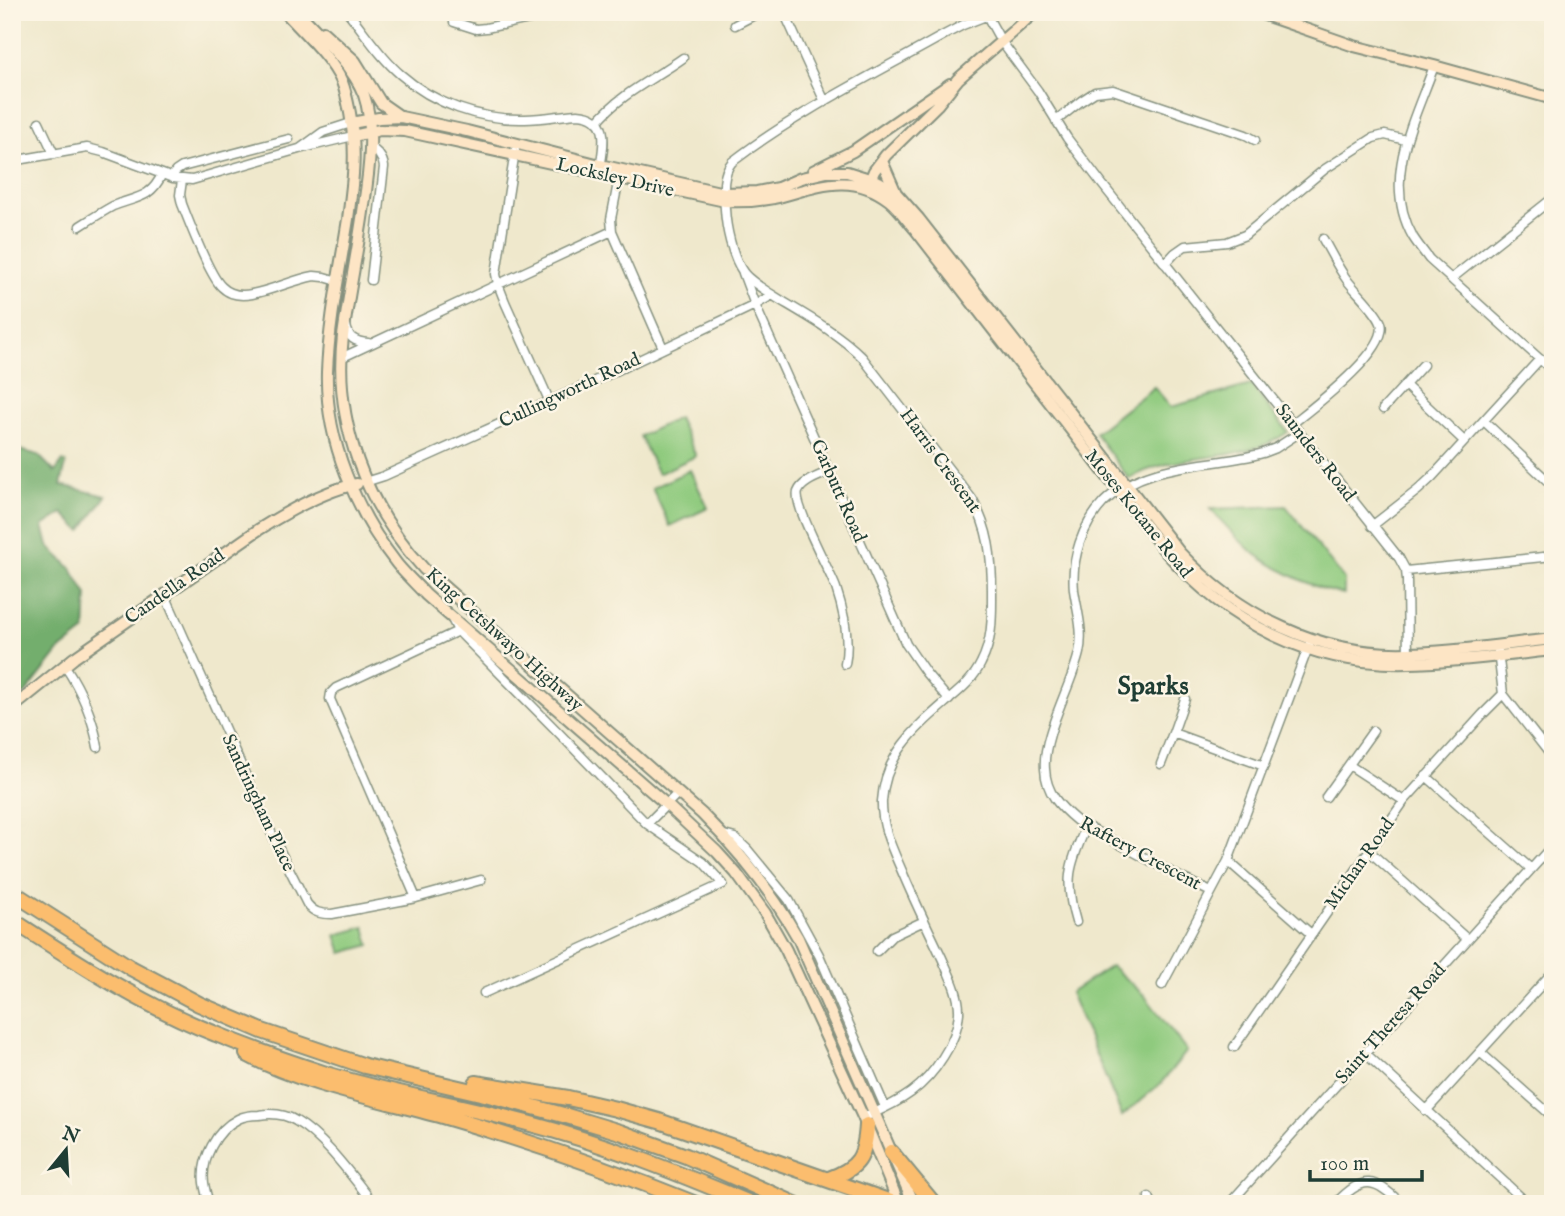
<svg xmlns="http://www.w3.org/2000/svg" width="1565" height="1216" viewBox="0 0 1565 1216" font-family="'IM FELL English',serif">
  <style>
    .green { fill: #8fca7e; stroke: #578459; stroke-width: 2 }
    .forest { fill: #73ae6d; stroke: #497650; stroke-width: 2 }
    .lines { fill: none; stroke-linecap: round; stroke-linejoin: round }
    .street-casing { stroke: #879280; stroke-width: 11 }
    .secondary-casing { stroke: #879280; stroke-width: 14 }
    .highway-casing { stroke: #879280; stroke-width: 18 }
    .street { stroke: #fff; stroke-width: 8 }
    .secondary { stroke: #fde5c5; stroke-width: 10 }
    .highway { stroke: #fbbd6e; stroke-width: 14 }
    .labels { text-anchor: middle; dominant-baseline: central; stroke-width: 5; stroke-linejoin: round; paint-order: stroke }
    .street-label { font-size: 19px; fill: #1f3d34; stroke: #fcf5e5 }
    .district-label { font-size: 26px; font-weight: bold; fill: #1f3d34; stroke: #fcf5e5 }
  </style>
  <rect width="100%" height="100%" fill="#fcf5e5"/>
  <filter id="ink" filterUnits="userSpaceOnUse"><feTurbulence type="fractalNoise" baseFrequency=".0143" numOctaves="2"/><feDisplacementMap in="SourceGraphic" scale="14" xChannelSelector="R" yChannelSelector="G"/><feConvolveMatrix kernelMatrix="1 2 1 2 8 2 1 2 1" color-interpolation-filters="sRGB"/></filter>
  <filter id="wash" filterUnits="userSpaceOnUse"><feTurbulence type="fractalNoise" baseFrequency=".00686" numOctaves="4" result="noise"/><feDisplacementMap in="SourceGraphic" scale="28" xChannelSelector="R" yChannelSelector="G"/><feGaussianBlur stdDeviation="1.57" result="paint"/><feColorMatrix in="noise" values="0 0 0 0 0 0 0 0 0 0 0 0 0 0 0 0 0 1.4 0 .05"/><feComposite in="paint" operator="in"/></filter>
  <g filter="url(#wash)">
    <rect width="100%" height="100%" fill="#efe8cc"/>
    <path class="green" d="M 1251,385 L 1288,432 C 1240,466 1179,449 1129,479 L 1095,433 L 1154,387 L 1171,407 Z
      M 678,418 L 696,456 L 658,474 L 640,436 Z
      M 690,470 L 708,508 L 670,526 L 652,488 Z
      M 1286,506 L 1344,579 L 1344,594 C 1319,591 1268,566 1249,549 C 1235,537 1223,522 1210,509 Z
      M 365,927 L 370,945 L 342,953 L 336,935 Z
      M 1111,966 L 1144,995 L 1187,1051 L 1161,1083 L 1122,1116 L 1070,993 Z"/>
    <path class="forest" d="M 12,448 L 38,455 L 55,472 L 63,461 L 66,463 L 61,485 L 106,496 L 81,531 L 63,513 L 43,526 L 48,546 L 71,568 L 87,595 L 85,631 L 59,651 L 25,694 L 12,696 Z"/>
  </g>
  <g filter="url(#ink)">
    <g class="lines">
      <g class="street-casing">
        <path id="street" d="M 348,12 C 365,33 380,57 400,74 C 434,104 479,120 525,119 C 543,119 561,115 578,114 C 611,116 604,145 600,168
          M 499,12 L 503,25
          M 784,12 L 825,102
          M 985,12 L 1001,41 L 1038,91 L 1067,138 L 1102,184 L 1399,558 L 1406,571 L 1407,580 L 1408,658
          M 454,22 L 476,29 L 486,28 L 562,12
          M 735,25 L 760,12
          M 1434,66 C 1414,121 1381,180 1413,237 C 1418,245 1424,252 1429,259 L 1553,371
          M 1056,121 L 1081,101 L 1095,92 L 1113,90 L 1246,135 L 1255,140
          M 39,122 L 54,154
          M 597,122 C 620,94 655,78 683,58
          M 370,147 C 377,152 383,157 384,167 L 371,280
          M 301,148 L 323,132 L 351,123
          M 515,151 L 496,274 L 498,284 L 505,302 L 549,400
          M 12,161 L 87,148 L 103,152 L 173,178 L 192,180 L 299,149 L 353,136
          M 620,173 L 611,219 L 612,231 L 663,348
          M 171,177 L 176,171 L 182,167 L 289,139
          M 182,180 L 180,195 L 182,204 C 189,222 210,277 222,287 C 230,295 242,296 252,294 C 273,290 293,280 314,276 L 324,277 L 338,281
          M 80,226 C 91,219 102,212 113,206 C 135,197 151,199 162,174
          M 1165,264 L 1175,253 L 1185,246 L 1227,242 L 1245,235 L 1325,169 L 1373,138 L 1385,135 L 1406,140
          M 743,273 L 755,305 L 906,644 L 926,673 L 949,700
          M 1451,279 L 1553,198
          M 346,325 C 348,338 355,342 368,343
          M 343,357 L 612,231
          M 1406,386 L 1464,441
          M 1383,409 L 1423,365
          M 1484,421 L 1553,486
          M 1292,424 C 1312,408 1390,350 1381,323 C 1376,310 1356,292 1347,280 C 1338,268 1331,253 1323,239
          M 830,471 C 820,476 802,481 798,492 C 793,505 830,571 836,588 C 844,612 850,639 845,664
          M 365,482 L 384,476 L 599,379 L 755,305 L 772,295
          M 1372,526 L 1418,490 L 1432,477 L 1540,359
          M 1406,571 L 1553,556
          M 165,595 L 274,839 L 307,904 C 314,913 321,914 332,914 L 416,898 L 481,880
          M 452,619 L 458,631 L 556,730 L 647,824 L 703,862 L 723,884 L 484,993
          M 1498,651 L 1503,694 L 1553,758
          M 65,666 C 81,690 93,718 98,747
          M 1185,699 L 1173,733 L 1264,766
          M 1161,764 L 1173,733
          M 1349,765 L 1404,801
          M 1426,776 L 1530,868
          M 1326,797 L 1373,731
          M 647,824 L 678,793
          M 724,835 L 735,838 L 747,849 L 789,900 L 819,955 L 885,1107
          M 1370,852 L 1467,939
          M 1228,861 L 1311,934
          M 1211,892 L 1182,878 L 1077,821 C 1060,807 1046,793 1045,769 C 1042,736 1071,687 1079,653 C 1084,631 1077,611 1074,590 C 1071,559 1082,525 1104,502 C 1147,460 1210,468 1263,453 L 1276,448 L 1299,433
          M 416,898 L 330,699 L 331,693 L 336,688 L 458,631
          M 1076,922 C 1064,881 1069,865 1086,827
          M 877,951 L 892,936 L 924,921
          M 1162,985 L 1228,861 L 1309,645
          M 1234,1047 L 1404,801 L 1483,714 L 1503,694
          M 1480,1052 L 1553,1117
          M 1365,1053 L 1528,1204
          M 1426,1111 L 1553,972
          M 869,1115 C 902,1101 924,1088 943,1057 C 951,1045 958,1029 959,1013 C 960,995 949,974 942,958 C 929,931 916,904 904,876 C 894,852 881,828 882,801 C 885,755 914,730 946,702 C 960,690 973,680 981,663 C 993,640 992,616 992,591 C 992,558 989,528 972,499 L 862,357 C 839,334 809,317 782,301 C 771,294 750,282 743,272 C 732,256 726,228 725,209 C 724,194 721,175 732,162 C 797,112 873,75 944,35 L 963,25 L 986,16
          M 1149,1197 L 1152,1204
          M 209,1204 C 207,1197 205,1190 204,1183 C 201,1159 216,1130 238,1119 C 244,1116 253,1115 259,1115 C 272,1113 285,1114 296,1121 C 325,1138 353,1178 374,1204
          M 1229,1204 L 1553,845
          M 1335,1204 C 1364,1174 1374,1178 1402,1204"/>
      </g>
      <g class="secondary-casing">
        <path id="secondary" d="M 285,12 C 304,33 331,57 342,82 C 346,92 348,103 350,113 C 357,152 353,181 348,219 C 340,270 329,321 327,372 C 325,439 356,512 397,564 C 406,575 417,585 426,595 L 667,805 L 717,852 L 736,873 L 765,913 L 786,950 L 863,1117 L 899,1204
          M 298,12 C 319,34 353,66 364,95 C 375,127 369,172 364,205 C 358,249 349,292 343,336 C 333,422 366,506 424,569 L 702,814 C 740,852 772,892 798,938 L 914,1204
          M 1256,12 L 1354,46 L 1434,66 L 1553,99
          M 323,32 L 355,61 L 381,103 L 401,117
          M 351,123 L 379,118 L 401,117 L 467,131 L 600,165 L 724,193 L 757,192 L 778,188 L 801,178 L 827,172 L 847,172 L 879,182 L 896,193 L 919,219 L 1180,553 C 1239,616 1320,656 1408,653 C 1456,652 1505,644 1553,639
          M 353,136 L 380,130 L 405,131 L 725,201 C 741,202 757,201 774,198 C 815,188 850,170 889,200 C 899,208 906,219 915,229 L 1165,551 C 1228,623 1311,666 1409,663 C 1457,662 1505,655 1553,650
          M 882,161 L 896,193
          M 813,171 L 853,151 L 950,84
          M 869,183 L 874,171 L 886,155 L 937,105 L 958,79 L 1035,12
          M 12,708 L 74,658 L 258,530 C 285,513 325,490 357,484"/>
      </g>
      <g class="highway-casing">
        <path id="highway" d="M 12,892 L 131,968 L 199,1004 L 262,1031 L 365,1066 L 489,1095 L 567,1116 L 620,1132 L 686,1156 L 795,1204
          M 12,920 C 77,962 143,1006 216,1034 C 252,1049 289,1062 326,1074 C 392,1094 461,1105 527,1123 C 604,1143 678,1173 752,1204
          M 247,1054 C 303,1084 377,1098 439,1115 C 526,1140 612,1170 696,1204
          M 476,1083 L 568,1098 L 616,1109 L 659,1121 L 897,1204
          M 891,1152 L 934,1204
          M 829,1179 C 859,1168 865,1157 867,1125"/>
      </g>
      <use href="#street" class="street"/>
      <use href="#secondary" class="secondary"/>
      <use href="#highway" class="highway"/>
    </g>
  </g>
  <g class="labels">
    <g class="street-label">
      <text transform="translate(615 178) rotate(13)">Locksley Drive</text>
      <text transform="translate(570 391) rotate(-25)">Cullingworth Road</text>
      <text transform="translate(1315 453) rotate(52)">Saunders Road</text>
      <text transform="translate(940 461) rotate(54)">Harris Crescent</text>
      <text transform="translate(838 491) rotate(66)">Garbutt Road</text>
      <text transform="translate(1138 514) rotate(51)">Moses Kotane Road</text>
      <text transform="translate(175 587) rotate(-35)">Candella Road</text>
      <text transform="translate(504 640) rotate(42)">King Cetshwayo Highway</text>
      <text transform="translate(258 803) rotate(65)">Sandringham Place</text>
      <text transform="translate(1140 854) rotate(28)">Raftery Crescent</text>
      <text transform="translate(1360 864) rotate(-55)">Michan Road</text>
      <text transform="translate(1391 1024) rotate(-48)">Saint Theresa Road</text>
    </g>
    <g class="district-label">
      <text x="1153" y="686">Sparks</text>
    </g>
  </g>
  <rect width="1565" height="1216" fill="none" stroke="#fcf5e5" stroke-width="42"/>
  <g transform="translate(66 1150) rotate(18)" stroke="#fcf5e5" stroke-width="5" paint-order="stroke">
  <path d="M0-5L12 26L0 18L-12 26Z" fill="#1f3d34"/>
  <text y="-10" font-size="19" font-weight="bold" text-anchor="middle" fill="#1f3d34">N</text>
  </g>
  <path d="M1310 1170v10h112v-10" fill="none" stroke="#1f3d34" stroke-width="3.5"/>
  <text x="1320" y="1170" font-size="21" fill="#1f3d34" stroke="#fcf5e5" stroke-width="5" paint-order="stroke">100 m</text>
</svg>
